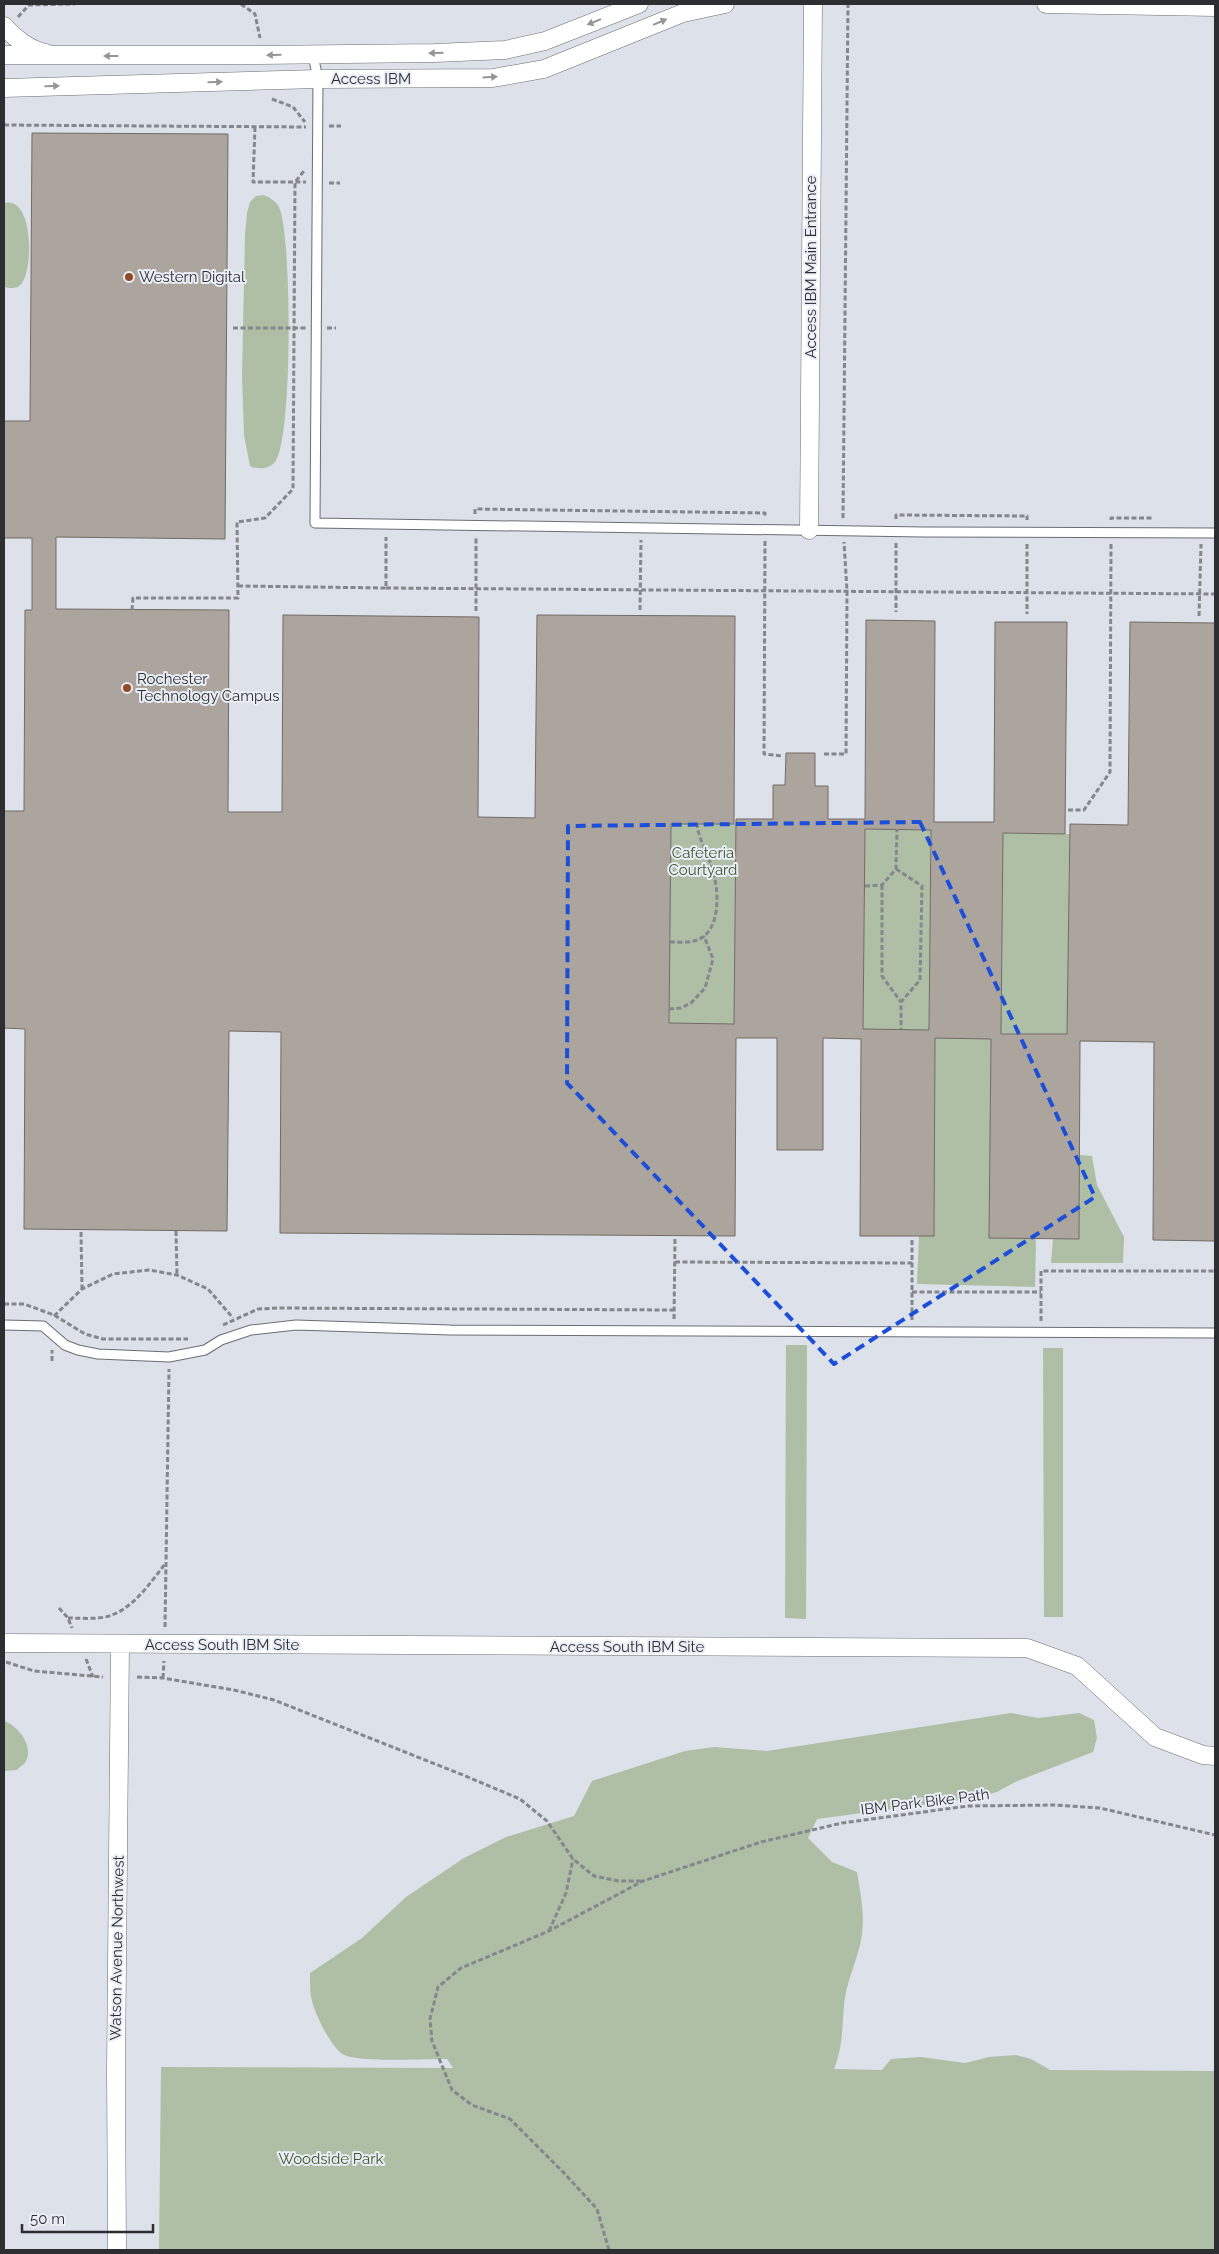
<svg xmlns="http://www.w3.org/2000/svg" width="1219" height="2254" viewBox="0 0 1219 2254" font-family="Raleway,sans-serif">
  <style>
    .green { fill: #afbfa6 }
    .building { fill: #aca59e; stroke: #726b65; fill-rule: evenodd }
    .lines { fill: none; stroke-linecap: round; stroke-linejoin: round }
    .lane-casing { stroke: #696d74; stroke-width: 11 }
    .street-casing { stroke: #696d74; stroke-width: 19 }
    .path { stroke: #84878c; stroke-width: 3; stroke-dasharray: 5 2.5; stroke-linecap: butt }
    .lane { stroke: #fff; stroke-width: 9 }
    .street { stroke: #fff; stroke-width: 18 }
    .oneway { fill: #969698 }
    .marked { fill: none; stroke: #1d4ed8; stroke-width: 4; stroke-dasharray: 10 6; stroke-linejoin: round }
    .poi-dot { fill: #914a25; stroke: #eaeef6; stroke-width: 2 }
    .labels { text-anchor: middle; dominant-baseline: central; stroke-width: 4; stroke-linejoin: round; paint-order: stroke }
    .street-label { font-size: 15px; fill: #2c2e31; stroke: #eaeef6 }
    .poi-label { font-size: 15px; fill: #2c2e31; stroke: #eaeef6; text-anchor: start }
    .park-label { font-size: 15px; fill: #3d562d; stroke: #eaeef6 }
  </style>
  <rect width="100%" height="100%" fill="#dde1e9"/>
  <path class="green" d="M 264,195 C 270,198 276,201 279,207 C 292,234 293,441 275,462 C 269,469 258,470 250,466 L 244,435 L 242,376 L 245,236 L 247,213 L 250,202 L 256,196 Z
    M 4,203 C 35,195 34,277 19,286 C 15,289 8,288 4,287 Z
    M 671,824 L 736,824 L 734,1024 L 669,1023 Z
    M 865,829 L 931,830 L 929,1030 L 863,1029 Z
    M 1003,833 L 1070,834 L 1067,1034 L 1001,1034 Z
    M 935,1038 L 991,1039 L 989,1238 L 1036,1238 L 1035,1287 L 917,1284 L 919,1236 L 934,1236 Z
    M 1080,1155 L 1092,1156 L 1097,1185 L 1124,1237 L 1123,1263 L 1051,1263 L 1053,1239 L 1079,1239 Z
    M 786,1345 L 807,1345 L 806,1619 L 785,1618 Z
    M 1043,1348 L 1063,1348 L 1063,1617 L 1044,1617 Z
    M 1011,1713 L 1038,1718 L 1079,1713 L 1094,1720 L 1097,1738 L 1093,1752 L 1015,1782 L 997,1792 L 969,1799 L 817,1819 L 808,1838 L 832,1862 L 857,1872 C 861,1896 866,1920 860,1945 C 855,1965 846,1984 844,2005 C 842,2029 843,2046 834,2069 L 882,2070 L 891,2059 L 921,2057 L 965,2063 L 989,2057 L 1016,2055 L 1031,2059 L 1050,2070 L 1215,2071 L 1215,2250 L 159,2250 L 161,2067 L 453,2068 L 447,2059 C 426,2058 354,2064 341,2053 C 333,2046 326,2034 321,2024 C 311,2002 310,1998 310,1973 L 362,1938 L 406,1897 L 464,1858 L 506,1837 L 574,1816 L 592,1781 L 685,1751 L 714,1747 L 767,1751 Z
    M 4,1721 C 17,1725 34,1745 26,1761 C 25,1764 19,1767 17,1770 L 4,1771 Z"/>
  <path class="building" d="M 32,133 L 228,134 L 225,539 L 56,537 L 56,609 L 229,610 L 228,812 L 282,812 L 283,615 L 479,617 L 478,817 L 535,818 L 537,615 L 735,616 L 734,824 L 671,824 L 669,1023 L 734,1024 L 736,819 L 773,819 L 773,785 L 785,785 L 786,753 L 815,753 L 815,786 L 828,786 L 828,819 L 865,819 L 866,620 L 935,621 L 934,822 L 994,822 L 995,622 L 1067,622 L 1065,834 L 1003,833 L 1001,1034 L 1067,1034 L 1070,824 L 1128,825 L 1130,622 L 1215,623 L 1215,1241 L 1153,1240 L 1154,1042 L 1080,1041 L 1079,1239 L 989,1238 L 991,1039 L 935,1038 L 934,1236 L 860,1236 L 861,1039 L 823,1038 L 823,1150 L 777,1150 L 777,1038 L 736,1038 L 735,1236 L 280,1233 L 281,1032 L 229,1031 L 227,1231 L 24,1229 L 25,1029 L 4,1028 L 4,811 L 24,811 L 25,610 L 32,610 L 32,538 L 4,538 L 4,421 L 30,421 ZM 865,829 L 931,830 L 929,1030 L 863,1029 Z"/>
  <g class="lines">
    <g class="lane-casing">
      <path id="lane" d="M 313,55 L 318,79 L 315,523 L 924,532 L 1215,533
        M 4,1325 L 43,1326 L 65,1345 L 78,1350 L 98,1354 L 169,1357 L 205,1350 L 221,1340 L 251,1330 L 296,1325 L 450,1330 L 1215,1333"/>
    </g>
    <g class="street-casing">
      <path id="street" d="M 1046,4 L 1215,7
        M 4,26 C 14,38 30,50 46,53
        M 4,55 L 259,55 L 435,53 L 505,50 L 545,41 L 639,4
        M 4,88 L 318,79 L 493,78 L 544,69 L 683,13 L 725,4
        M 809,530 L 813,4
        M 4,1643 L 1027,1648 L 1077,1666 L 1155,1737 L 1203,1755 L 1215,1756
        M 117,2250 L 116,2070 L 120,1645"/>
    </g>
    <path class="path" d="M 241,4 L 255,14 L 260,38
      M 28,5 L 75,4
      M 18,17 L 29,5
      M 272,99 L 293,107 L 305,122
      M 4,125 L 306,127
      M 329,126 L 341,126
      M 255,127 L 253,182 L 306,182
      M 329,183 L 340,183
      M 233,328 L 306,328
      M 327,328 L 336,328
      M 475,514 L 475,509 L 765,513 L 765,517
      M 843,518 L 848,4
      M 896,519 L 896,515 L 1027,516 L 1027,520
      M 1111,520 L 1111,518 L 1152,518
      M 765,541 L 764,754 L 782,756
      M 896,543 L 896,612
      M 1027,544 L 1027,614
      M 238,586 L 386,588 L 386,537
      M 386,588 L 1215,594
      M 132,610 L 133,598 L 238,598 L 237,522 L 265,518 L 293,489 L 295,182 L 304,171
      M 640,610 L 641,540
      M 476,611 L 476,538
      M 1199,616 L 1201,544
      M 824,754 L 846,754 L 847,591 L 844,542
      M 1068,810 L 1084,810 L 1110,772 L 1111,544
      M 896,869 L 922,886 L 920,980 L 901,1002 L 901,1029
      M 882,885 L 882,976 L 901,1002
      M 865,886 L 882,885 L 896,869 L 897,829
      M 670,942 C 678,942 689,943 697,940 C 722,931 719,888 712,868 C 707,852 699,840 697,824
      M 669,1009 L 681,1008 L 691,1003 L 705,988 L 713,959 L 704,936
      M 176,1231 L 177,1275
      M 81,1232 L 82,1289
      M 675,1262 L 912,1263 L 912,1240
      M 912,1292 L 1041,1292
      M 4,1304 L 24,1304 L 54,1315 L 85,1334 L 103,1339 L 188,1339
      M 54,1316 L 82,1289 L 113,1274 L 149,1270 L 177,1275 L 208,1289 L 233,1318
      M 674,1319 L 675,1237
      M 912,1320 L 912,1263
      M 1041,1321 L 1041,1271 L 1215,1271
      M 223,1325 L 258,1309 L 277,1308 L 674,1310
      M 52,1361 L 52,1350
      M 59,1608 L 68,1618 L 72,1628
      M 68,1618 C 82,1618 99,1620 112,1615 C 134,1607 151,1582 165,1564
      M 165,1627 L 169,1369
      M 86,1659 L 93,1677
      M 6,1662 L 34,1671 L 103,1677
      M 137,1677 L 163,1678 L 234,1690 L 274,1700 L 463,1775 L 520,1799 L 547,1821 L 573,1859 L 594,1876 L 619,1881 L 642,1881
      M 163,1678 L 164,1661
      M 549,1931 L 566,1893 L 573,1859
      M 609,2250 L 597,2209 L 564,2173 L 510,2119 L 472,2105 L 452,2090 L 432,2041 L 430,2019 L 438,1987 L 461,1968 L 549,1931 L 643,1881 L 761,1842 L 842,1823 L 968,1806 L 1054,1805 L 1100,1808 L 1215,1835"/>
    <use href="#lane" class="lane"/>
    <use href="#street" class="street"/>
  </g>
  <defs><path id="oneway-solid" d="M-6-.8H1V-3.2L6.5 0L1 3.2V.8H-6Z" transform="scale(1.25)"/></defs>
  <g class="oneway">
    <use href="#oneway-solid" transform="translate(594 22) rotate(158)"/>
    <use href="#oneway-solid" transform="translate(660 22) rotate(-23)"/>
    <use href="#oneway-solid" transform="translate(436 53) rotate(178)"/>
    <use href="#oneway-solid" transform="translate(274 55) rotate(179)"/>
    <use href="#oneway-solid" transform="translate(111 56) rotate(180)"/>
    <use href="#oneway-solid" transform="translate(490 77) rotate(-4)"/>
    <use href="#oneway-solid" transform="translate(215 82) rotate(-2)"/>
    <use href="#oneway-solid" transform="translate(52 86) rotate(-2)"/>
  </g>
  <path class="marked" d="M 920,822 L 1095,1197 L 834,1364 L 567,1083 L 568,826 Z"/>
  <g class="poi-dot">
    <circle cx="129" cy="277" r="5"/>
    <circle cx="127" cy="688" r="5"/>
  </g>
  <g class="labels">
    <g class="street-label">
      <text x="371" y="79">Access IBM</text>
      <text transform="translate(811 267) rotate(-90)">Access IBM Main Entrance</text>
      <text x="222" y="1645">Access South IBM Site</text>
      <text x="627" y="1647">Access South IBM Site</text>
      <text transform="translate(925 1802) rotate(-7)">IBM Park Bike Path</text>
      <text transform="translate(117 1948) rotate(-89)">Watson Avenue Northwest</text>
    </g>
    <g class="poi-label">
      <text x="139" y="277">Western Digital</text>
      <text x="137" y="679">Rochester<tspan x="137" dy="17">Technology Campus</tspan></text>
    </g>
    <g class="park-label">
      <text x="703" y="853">Cafeteria<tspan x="703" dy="17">Courtyard</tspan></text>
      <text x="331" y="2159">Woodside Park</text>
    </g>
  </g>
  <rect width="1219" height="2254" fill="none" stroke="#2c2e31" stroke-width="10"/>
  <path d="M22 2224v8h131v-8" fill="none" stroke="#2c2e31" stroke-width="2.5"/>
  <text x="30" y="2224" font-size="15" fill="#2c2e31" stroke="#eaeef6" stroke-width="4" paint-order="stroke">50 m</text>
</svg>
